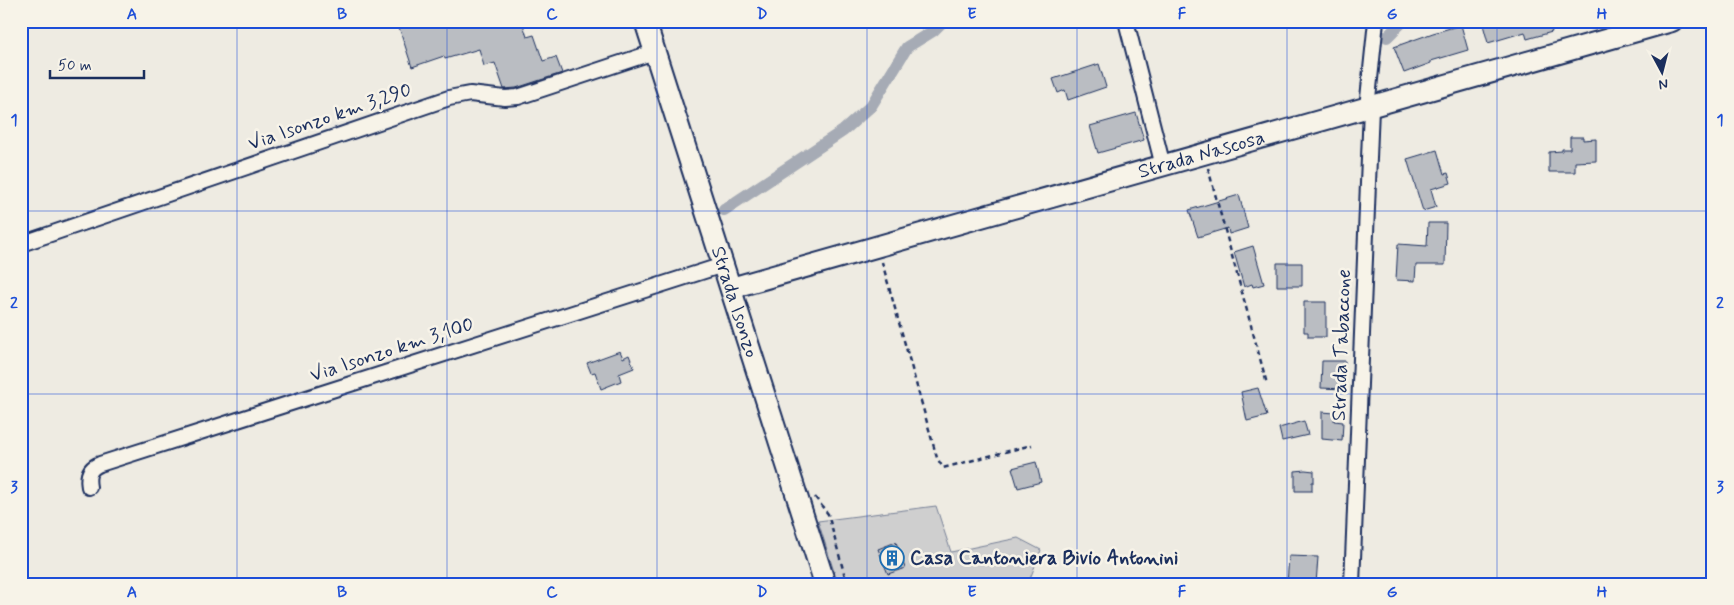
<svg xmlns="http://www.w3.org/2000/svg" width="1734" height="605" viewBox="0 0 1734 605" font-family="Mynerve,sans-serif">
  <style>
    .green { fill: #cfcfcf; stroke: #757f96 }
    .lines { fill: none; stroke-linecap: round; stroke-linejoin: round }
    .canal { stroke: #a6abb5; stroke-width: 12 }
    .building { fill: #babdc2; stroke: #1b2f5e }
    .street-casing { stroke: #1b2f5e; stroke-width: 18 }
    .secondary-casing { stroke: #1b2f5e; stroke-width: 24 }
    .path { stroke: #1b2f5e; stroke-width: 2.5; stroke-dasharray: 5 4; stroke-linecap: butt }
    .street { stroke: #f7f3e8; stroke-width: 14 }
    .secondary { stroke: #f7f3e8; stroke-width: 20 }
    .grid { fill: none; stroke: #1d4ed8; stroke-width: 1; stroke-opacity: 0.55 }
    .labels { text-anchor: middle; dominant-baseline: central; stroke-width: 5; stroke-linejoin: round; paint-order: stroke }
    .street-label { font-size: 20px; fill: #1b2f5e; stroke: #f7f3e8 }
    .poi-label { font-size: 20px; font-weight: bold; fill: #1b2f5e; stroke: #f7f3e8; text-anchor: start }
    .neatline { fill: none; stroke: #1d4ed8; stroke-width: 2 }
    .grid-label { font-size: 16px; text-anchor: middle; font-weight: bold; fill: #1d4ed8 }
  </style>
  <rect width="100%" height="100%" fill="#eeebe2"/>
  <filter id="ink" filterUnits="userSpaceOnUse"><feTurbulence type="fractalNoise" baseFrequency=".02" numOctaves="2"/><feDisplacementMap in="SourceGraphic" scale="10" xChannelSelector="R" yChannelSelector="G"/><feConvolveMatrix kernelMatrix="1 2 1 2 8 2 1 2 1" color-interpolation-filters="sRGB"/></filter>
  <g filter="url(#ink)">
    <path class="green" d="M 936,506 L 951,552 L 1018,538 L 1041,550 L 1028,584 L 838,584 L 818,521 Z"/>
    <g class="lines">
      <path class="canal" d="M 1387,37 L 1403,21
        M 724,210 L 843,131 L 871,106 L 907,47 L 933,31 L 943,21"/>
    </g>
    <path class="building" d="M 397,21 L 522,21 L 527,37 L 534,35 L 543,61 L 556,57 L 562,73 L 516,88 L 504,89 L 495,63 L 484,66 L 479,49 L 445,59 L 444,56 L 412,67 Z
      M 1482,21 L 1549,21 L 1552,32 L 1527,39 L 1525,32 L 1488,43 Z
      M 1461,25 L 1468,50 L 1431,61 L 1431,63 L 1404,73 L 1394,47 L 1433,33 Z
      M 1099,64 L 1106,87 L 1068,100 L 1065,90 L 1058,93 L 1053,79 Z
      M 1136,113 L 1144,140 L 1098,153 L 1090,126 Z
      M 1570,137 L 1583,137 L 1583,140 L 1596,139 L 1596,161 L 1575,162 L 1575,172 L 1549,172 L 1549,152 L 1562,151 L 1562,149 L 1570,149 Z
      M 1437,150 L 1444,174 L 1448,173 L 1451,183 L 1431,189 L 1436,207 L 1423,211 L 1407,159 Z
      M 1239,195 L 1248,228 L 1229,234 L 1228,228 L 1198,237 L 1189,210 Z
      M 1428,223 L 1446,223 L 1445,265 L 1416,265 L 1415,281 L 1396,280 L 1398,244 L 1427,246 Z
      M 1253,246 L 1264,284 L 1253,287 L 1252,284 L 1244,287 L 1234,252 Z
      M 1277,263 L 1302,263 L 1302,286 L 1277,286 Z
      M 1304,302 L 1326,302 L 1326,337 L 1308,337 L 1308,332 L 1304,332 Z
      M 620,351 L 623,358 L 629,355 L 634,368 L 619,374 L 621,381 L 601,389 L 595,372 L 591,373 L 587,363 Z
      M 1322,361 L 1345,361 L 1344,389 L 1321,388 Z
      M 1258,388 L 1267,416 L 1247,421 L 1241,392 Z
      M 1322,412 L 1335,413 L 1334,421 L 1343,422 L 1342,441 L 1322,439 Z
      M 1304,421 L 1308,435 L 1282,441 L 1279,428 Z
      M 1036,462 L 1041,482 L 1018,488 L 1012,468 Z
      M 1305,470 L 1314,471 L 1314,482 L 1312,482 L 1312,491 L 1295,491 L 1295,471 Z
      M 896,542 L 905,568 L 888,574 L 878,549 Z
      M 1289,556 L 1318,557 L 1316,584 L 1287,584 Z"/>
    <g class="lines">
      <g class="street-casing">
        <path id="street" d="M 1126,21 L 1163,166
          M 1367,108 L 1376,21
          M 21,244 L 449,98 L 470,94 L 505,98 L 518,97 L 654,52
          M 89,487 C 87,476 89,468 100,464 L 723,265
          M 1352,584 L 1371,108"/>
      </g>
      <g class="secondary-casing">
        <g id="secondary">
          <path id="s1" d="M 645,21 L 825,584"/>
          <path id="s2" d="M 731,288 L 1672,21"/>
        </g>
      </g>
      <path class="path" d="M 1208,168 L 1267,384
        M 21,188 L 21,203
        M 882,262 L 937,458 L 943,468 L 1032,445
        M 815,497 L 828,514 L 847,584
        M 974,584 L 982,582 L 1161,580 L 1196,584"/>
      <use href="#street" class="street"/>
      <use href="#secondary" class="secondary"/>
    </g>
  </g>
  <path class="grid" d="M 237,21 L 237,584M 447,21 L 447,584M 657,21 L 657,584M 867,21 L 867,584M 1077,21 L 1077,584M 1287,21 L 1287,584M 1497,21 L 1497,584M 21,211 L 1713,211M 21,394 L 1713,394"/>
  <defs>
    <g id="building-ring" transform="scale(1.25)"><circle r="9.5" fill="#f7f3e8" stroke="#1f6fb2" stroke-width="1.5"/><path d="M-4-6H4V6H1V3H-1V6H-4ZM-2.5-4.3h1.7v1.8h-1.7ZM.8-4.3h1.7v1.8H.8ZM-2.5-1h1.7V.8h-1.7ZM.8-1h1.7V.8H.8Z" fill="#1f6fb2"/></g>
  </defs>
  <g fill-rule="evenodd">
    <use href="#building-ring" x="892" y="558"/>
  </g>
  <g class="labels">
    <g class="street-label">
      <text transform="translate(330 117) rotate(-19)">Via Isonzo km 3,290</text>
      <text stroke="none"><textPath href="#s2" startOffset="489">Strada Nascosa</textPath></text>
      <text stroke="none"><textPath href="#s1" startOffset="295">Strada Isonzo</textPath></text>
      <text transform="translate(1342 345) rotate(-88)">Strada Tabaccone</text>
      <text transform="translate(392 350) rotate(-18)">Via Isonzo km 3,100</text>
    </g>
    <g class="poi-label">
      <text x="910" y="558">Casa Cantoniera Bivio Antonini</text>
    </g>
  </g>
  <rect width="1734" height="605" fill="none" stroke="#f7f3e8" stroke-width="55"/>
  <g transform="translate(1662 72) rotate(173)" stroke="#f7f3e8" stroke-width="4" paint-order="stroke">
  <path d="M0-4L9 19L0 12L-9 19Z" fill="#1b2f5e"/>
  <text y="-8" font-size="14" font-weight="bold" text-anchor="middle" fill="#1b2f5e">N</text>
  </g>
  <path d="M50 70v8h94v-8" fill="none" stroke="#1b2f5e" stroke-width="2.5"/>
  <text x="58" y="70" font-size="15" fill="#1b2f5e" stroke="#f7f3e8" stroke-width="4" paint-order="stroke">50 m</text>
  <rect x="28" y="28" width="1678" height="550" class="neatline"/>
  <g class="grid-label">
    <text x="132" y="19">A</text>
    <text x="342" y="19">B</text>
    <text x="552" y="19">C</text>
    <text x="762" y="19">D</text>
    <text x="972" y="19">E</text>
    <text x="1182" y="19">F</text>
    <text x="1392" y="19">G</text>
    <text x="1602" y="19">H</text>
    <text x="14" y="125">1</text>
    <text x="1720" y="125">1</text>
    <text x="14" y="308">2</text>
    <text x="1720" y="308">2</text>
    <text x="14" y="492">3</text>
    <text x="1720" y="492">3</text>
    <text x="132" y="597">A</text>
    <text x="342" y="597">B</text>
    <text x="552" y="597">C</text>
    <text x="762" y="597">D</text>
    <text x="972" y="597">E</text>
    <text x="1182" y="597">F</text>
    <text x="1392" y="597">G</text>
    <text x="1602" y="597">H</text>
  </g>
</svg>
